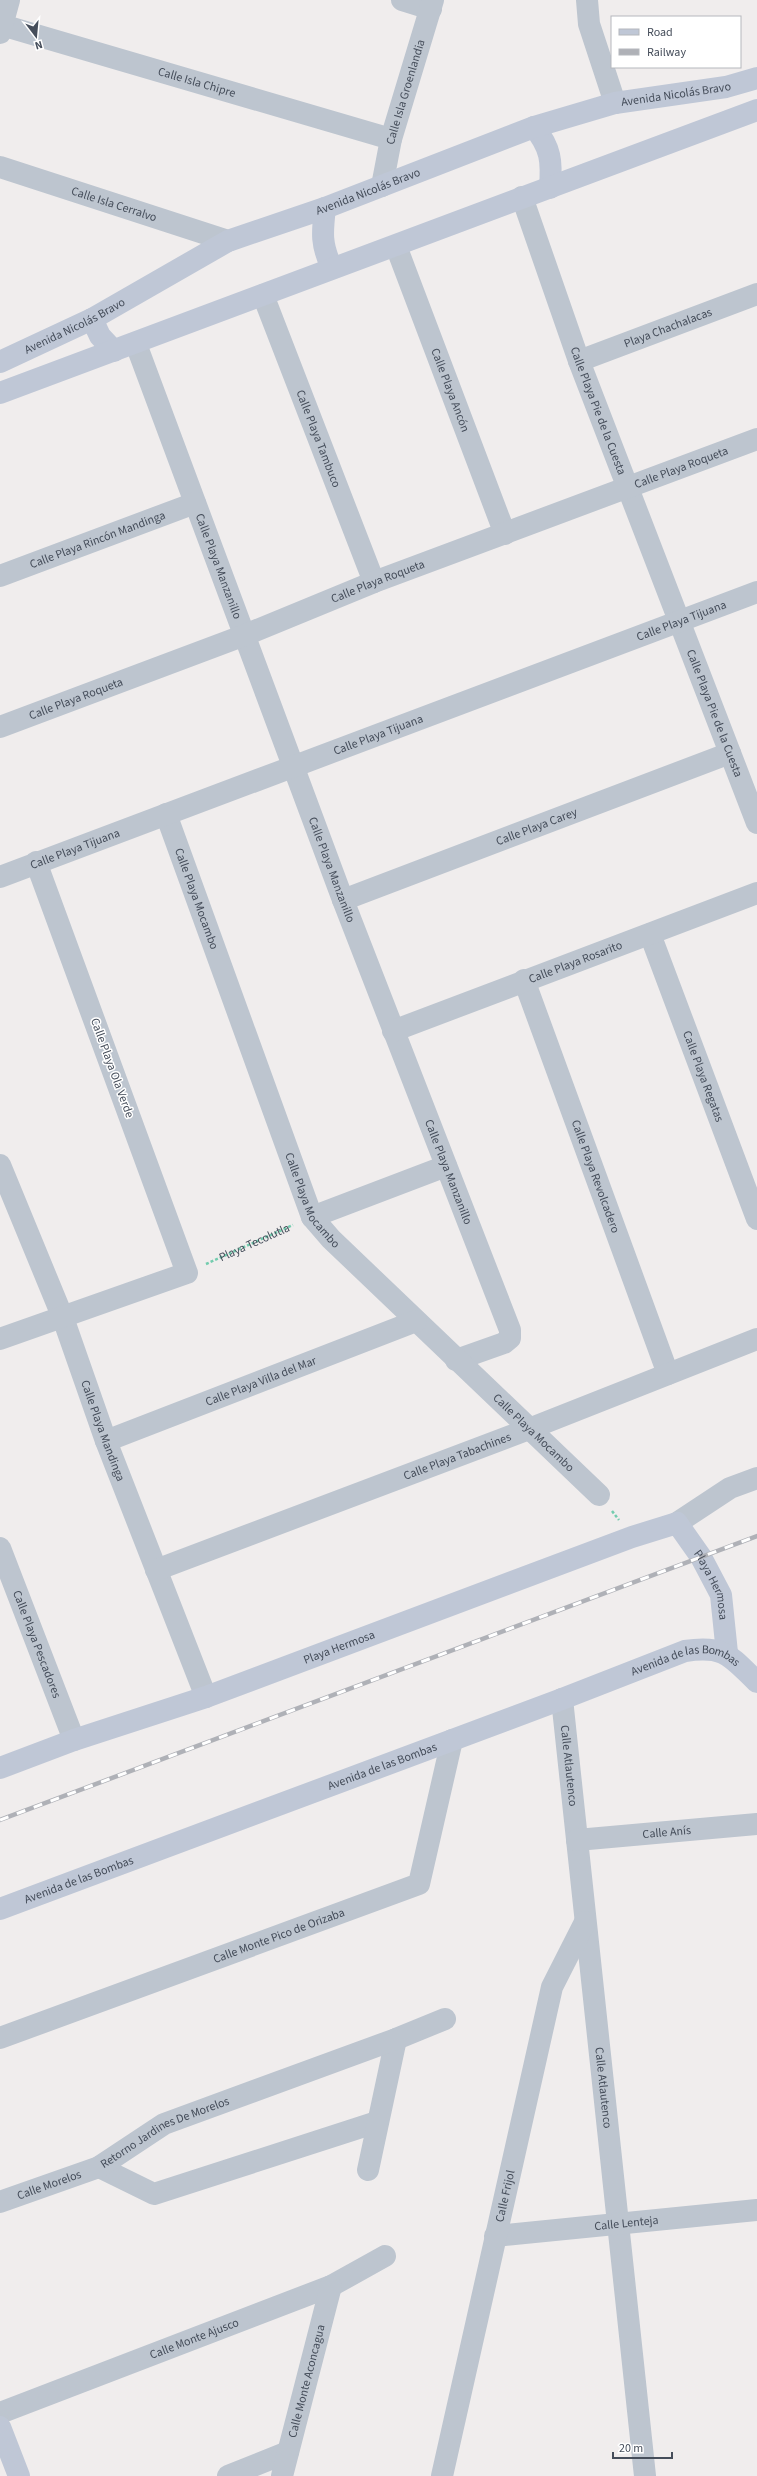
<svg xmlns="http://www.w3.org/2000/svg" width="757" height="2476" viewBox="0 0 757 2476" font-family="'Source Sans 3',sans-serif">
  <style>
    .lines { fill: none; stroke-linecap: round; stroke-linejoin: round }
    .path { stroke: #73ccae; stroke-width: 2.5; stroke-dasharray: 3 2; stroke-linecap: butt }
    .street { stroke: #bdc5cf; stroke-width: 22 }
    .secondary { stroke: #bfc7d6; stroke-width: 22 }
    .rail-casing { stroke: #afb1b7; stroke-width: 4.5 }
    .rail { stroke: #fff; stroke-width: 3; stroke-dasharray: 9; stroke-linecap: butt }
    .labels { text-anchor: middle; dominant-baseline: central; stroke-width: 3; stroke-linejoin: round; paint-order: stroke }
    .street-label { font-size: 12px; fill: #454d5a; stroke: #fff }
  </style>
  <rect width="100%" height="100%" fill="#f0eded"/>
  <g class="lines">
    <g class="path">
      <path id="s1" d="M 206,1264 L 293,1225"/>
      <path d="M 612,1511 L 619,1520"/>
    </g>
    <g class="street">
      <path d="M 402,0 L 431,9"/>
      <path d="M 587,0 L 589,24 L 615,103"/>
      <path id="s2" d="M 2,25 L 391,139"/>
      <path d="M 0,33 L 9,0"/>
      <path id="s3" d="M 0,167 L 228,241"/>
      <path id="s4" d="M 382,186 L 391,139 L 433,0"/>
      <path id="s5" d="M 522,197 L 579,361 L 757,823"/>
      <path id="s6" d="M 396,246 L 505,534"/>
      <path id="s7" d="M 263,295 L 374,582"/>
      <path id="s8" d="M 136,344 L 343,900 L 510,1330 L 510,1338 L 504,1343 L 456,1360"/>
      <path id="s9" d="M 579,361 L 757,294"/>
      <path id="s10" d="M 0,576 L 195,503"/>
      <path id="s11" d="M 0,727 L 245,635 L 374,582 L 757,439"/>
      <path id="s12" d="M 166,814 L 312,1217 L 331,1239 L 599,1495"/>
      <path id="s13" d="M 0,877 L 757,592"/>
      <path id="s14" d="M 343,900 L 730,753"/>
      <path id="s15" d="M 650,934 L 757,1219"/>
      <path id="s16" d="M 524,980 L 668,1374"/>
      <path id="s17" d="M 393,1031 L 757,893"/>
      <path id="s18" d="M 0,1165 L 63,1318 L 106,1441 L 206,1697"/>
      <path d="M 312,1217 L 446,1166"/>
      <path d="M 0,1339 L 187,1273 L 36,862"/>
      <path id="s19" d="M 106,1441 L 416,1321"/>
      <path d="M 677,1523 L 730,1488 L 757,1478"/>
      <path id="s20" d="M 0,1548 L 74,1740"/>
      <path id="s21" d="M 156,1570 L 529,1429 L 757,1339"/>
      <path id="s22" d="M 562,1699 L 645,2476"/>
      <path id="s23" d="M 577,1840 L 757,1824"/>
      <path id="s24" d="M 0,2038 L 419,1884 L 452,1740"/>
      <path d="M 99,2167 L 154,2194 L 377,2122"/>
      <path d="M 368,2170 L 396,2039"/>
      <path id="s25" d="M 0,2202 L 99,2167 L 164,2124 L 396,2039 L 445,2019"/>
      <path id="s26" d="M 495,2236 L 757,2210"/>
      <path id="s27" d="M 0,2413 L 331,2286 L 385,2256"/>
      <path d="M 228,2476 L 288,2452"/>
      <path id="s28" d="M 282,2476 L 331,2286"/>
      <path id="s29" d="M 442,2476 L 552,1987 L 585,1922"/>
    </g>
    <g class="secondary">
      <path d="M 534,127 C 551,148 552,161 550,188"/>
      <path d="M 325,208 C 322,233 321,245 332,268"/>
      <path d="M 92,319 L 100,336 L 114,351"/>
      <path id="s30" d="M 0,362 L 92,319 L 228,241 L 325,208 L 534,127 L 615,103 L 726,87 L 757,78"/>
      <path d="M 0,393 L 757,110"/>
      <path id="s31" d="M 0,1768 L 74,1740 L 206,1697 L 632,1537 L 677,1523 L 701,1557 L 721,1595 L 727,1653"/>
      <path id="s32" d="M 0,1909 L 562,1699 L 685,1651 C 725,1645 730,1656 757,1682"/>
      <path d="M 0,2427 L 19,2476"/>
    </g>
    <g class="rail-casing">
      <path id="rail" d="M 0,1820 L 757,1536"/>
    </g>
    <use href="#rail" class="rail"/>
  </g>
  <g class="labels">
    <g class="street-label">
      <text stroke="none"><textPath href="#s2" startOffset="203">Calle Isla Chipre</textPath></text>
      <text stroke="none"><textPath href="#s4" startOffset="97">Calle Isla Groenlandia</textPath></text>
      <text stroke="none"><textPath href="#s30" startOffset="731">Avenida Nicolás Bravo</textPath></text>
      <text stroke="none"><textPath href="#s30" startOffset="407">Avenida Nicolás Bravo</textPath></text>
      <text stroke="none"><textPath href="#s3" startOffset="120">Calle Isla Cerralvo</textPath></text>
      <text stroke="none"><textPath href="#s30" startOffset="83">Avenida Nicolás Bravo</textPath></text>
      <text stroke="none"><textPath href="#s9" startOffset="95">Playa Chachalacas</textPath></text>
      <text stroke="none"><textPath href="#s6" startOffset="154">Calle Playa Ancón</textPath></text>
      <text stroke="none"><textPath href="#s5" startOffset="227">Calle Playa Pie de la Cuesta</textPath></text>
      <text stroke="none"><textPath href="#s7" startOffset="154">Calle Playa Tambuco</textPath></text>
      <text stroke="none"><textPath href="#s11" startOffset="729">Calle Playa Roqueta</textPath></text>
      <text stroke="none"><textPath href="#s10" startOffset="104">Calle Playa Rincón Mandinga</textPath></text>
      <text stroke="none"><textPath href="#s8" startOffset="237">Calle Playa Manzanillo</textPath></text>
      <text stroke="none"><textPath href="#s11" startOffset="405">Calle Playa Roqueta</textPath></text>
      <text stroke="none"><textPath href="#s13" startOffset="728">Calle Playa Tijuana</textPath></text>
      <text stroke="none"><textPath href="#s11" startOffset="81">Calle Playa Roqueta</textPath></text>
      <text stroke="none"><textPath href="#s5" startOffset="551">Calle Playa Pie de la Cuesta</textPath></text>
      <text stroke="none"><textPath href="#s13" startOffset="404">Calle Playa Tijuana</textPath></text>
      <text stroke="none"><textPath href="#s14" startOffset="207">Calle Playa Carey</textPath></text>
      <text stroke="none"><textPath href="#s13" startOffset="80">Calle Playa Tijuana</textPath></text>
      <text stroke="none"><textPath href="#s8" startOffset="561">Calle Playa Manzanillo</textPath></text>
      <text stroke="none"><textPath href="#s12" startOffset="90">Calle Playa Mocambo</textPath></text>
      <text stroke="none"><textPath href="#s17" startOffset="195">Calle Playa Rosarito</textPath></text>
      <text transform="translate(112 1068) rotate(70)">Calle Playa Ola Verde</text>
      <text stroke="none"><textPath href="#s15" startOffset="152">Calle Playa Regatas</textPath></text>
      <text stroke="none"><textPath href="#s8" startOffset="885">Calle Playa Manzanillo</textPath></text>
      <text stroke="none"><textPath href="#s16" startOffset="209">Calle Playa Revolcadero</textPath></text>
      <text stroke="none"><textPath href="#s12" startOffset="414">Calle Playa Mocambo</textPath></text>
      <text stroke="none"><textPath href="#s1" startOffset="53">Playa Tecolutla</textPath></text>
      <text stroke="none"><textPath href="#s19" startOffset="166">Calle Playa Villa del Mar</textPath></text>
      <text stroke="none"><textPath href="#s18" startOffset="285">Calle Playa Mandinga</textPath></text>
      <text stroke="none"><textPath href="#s12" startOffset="738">Calle Playa Mocambo</textPath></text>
      <text stroke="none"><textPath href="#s21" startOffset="322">Calle Playa Tabachines</textPath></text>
      <text stroke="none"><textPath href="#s31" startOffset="792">Playa Hermosa</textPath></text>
      <text stroke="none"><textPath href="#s20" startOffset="103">Calle Playa Pescadores</textPath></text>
      <text stroke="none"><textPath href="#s31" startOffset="360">Playa Hermosa</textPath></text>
      <text stroke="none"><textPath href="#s32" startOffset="732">Avenida de las Bombas</textPath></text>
      <text stroke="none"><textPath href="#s22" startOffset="67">Calle Atlautenco</textPath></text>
      <text stroke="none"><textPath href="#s32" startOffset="408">Avenida de las Bombas</textPath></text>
      <text stroke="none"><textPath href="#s23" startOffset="90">Calle Anís</textPath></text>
      <text stroke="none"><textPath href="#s32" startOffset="84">Avenida de las Bombas</textPath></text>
      <text stroke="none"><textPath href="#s24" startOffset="297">Calle Monte Pico de Orizaba</textPath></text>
      <text stroke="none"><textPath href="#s22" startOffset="391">Calle Atlautenco</textPath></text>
      <text stroke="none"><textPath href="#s25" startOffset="180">Retorno Jardines De Morelos</textPath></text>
      <text stroke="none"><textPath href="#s25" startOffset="52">Calle Morelos</textPath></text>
      <text stroke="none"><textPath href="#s29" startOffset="287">Calle Frijol</textPath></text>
      <text stroke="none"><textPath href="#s26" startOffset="132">Calle Lenteja</textPath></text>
      <text stroke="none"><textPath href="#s27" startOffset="208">Calle Monte Ajusco</textPath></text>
      <text stroke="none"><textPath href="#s28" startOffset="98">Calle Monte Aconcagua</textPath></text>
    </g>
  </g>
  <rect x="611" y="16" width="130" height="52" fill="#ffffff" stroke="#b5b8bd"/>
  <rect x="619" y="29" width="20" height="6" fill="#bfc7d6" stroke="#b5b8bd"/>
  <text x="647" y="36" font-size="12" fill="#454d5a">Road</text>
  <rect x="619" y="49" width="20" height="6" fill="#afb1b7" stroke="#b5b8bd"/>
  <text x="647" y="56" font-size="12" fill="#454d5a">Railway</text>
  <g transform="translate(36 36) rotate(164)" stroke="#ffffff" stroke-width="3" paint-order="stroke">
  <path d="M0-3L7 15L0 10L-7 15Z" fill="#454d5a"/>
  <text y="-6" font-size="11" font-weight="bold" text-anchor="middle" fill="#454d5a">N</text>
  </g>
  <path d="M613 2452v6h59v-6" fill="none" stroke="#454d5a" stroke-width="2"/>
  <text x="619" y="2452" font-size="12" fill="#454d5a" stroke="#ffffff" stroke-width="3" paint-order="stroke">20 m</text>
</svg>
